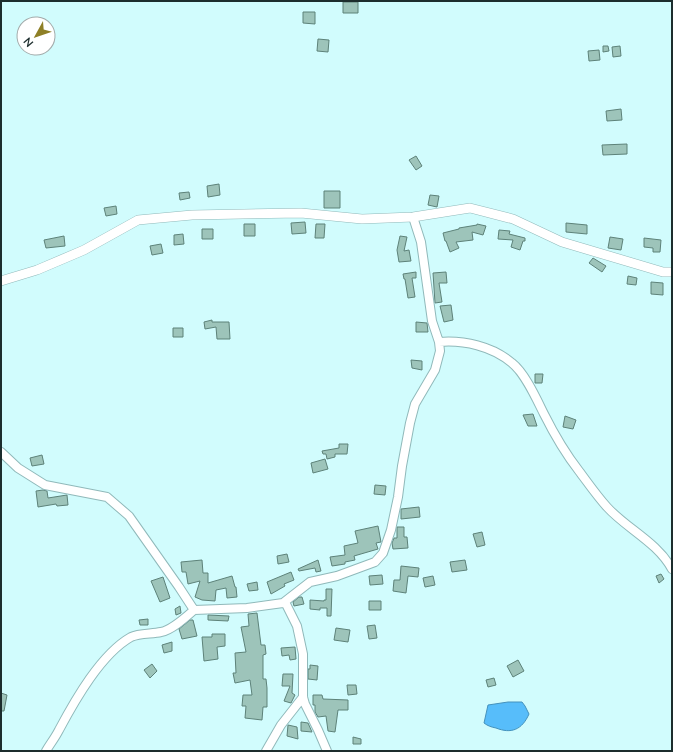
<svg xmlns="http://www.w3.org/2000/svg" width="673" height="752" viewBox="0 0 673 752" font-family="Mulish,sans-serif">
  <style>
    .water { fill: #57bdfa; stroke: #4592bc }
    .building { fill: #9dc4ba; stroke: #5d8279 }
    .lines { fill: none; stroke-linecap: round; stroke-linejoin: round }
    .minor-casing { stroke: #90b9ba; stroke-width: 10 }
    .tertiary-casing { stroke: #90b9ba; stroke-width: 10 }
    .minor { stroke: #fff; stroke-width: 8 }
    .tertiary { stroke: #fff; stroke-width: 9 }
  </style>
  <rect width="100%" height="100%" fill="#d1fcfd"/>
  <path class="water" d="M 508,702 L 522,702 L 525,706 L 529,714 C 522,730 511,734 496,728 C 491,727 488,726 484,723 L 488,705 Z"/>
  <path class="building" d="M 343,2 L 358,2 L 358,13 L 343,13 Z
    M 303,12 L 315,12 L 315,24 L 303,23 Z
    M 318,39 L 329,40 L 328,52 L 317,51 Z
    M 603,46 L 608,46 L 609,51 L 603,52 Z
    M 620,46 L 621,56 L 613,57 L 612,47 Z
    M 599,50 L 600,60 L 589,61 L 588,51 Z
    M 621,109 L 622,120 L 607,121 L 606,111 Z
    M 627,144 L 627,154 L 603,155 L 602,145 Z
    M 416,156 L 422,166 L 416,170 L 409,160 Z
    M 219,184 L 220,195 L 208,197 L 207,186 Z
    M 324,191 L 340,191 L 340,208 L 324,208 Z
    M 189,192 L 190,198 L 180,200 L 179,193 Z
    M 430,195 L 439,196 L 437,207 L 428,205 Z
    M 116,206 L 117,214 L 106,216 L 104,208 Z
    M 305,222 L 306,233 L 292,234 L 291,223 Z
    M 566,223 L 587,225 L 587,234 L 566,232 Z
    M 244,224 L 255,224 L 255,236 L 244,236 Z
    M 316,224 L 325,224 L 324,238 L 315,238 Z
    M 477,224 L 486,226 L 483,235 L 472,232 L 473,240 L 456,242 L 459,248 L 450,252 L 446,241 L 445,241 L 443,233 L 459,229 L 459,228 L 477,225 Z
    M 202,229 L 213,229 L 213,239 L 202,239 Z
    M 499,230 L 510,231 L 509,234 L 525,238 L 525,241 L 523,241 L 520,250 L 511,247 L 513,240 L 498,239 Z
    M 183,234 L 184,244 L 174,245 L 174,235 Z
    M 64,236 L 65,246 L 46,248 L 44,240 Z
    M 400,236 L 407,237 L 404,251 L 409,250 L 411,261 L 399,262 L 397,250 Z
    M 610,237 L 623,239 L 621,250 L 608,248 Z
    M 644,238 L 661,240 L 660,252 L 653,252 L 653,248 L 644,247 Z
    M 161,244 L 163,253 L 152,255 L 150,246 Z
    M 593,258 L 606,266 L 602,272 L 589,263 Z
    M 416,272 L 416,278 L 412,278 L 415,297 L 408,298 L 405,279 L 404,279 L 403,274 Z
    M 446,272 L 447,283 L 439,283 L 442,302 L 435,303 L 433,273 Z
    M 628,276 L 637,278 L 636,285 L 627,284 Z
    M 651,282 L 663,283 L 663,295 L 651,294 Z
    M 451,305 L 453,320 L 444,322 L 440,306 Z
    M 212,320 L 212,322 L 229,322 L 230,339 L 217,339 L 216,327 L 205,329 L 204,322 Z
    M 416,322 L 427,323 L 428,332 L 416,332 Z
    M 173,328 L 183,328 L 183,337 L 173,337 Z
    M 411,360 L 422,361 L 422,370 L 412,368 Z
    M 535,374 L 543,374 L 542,383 L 535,383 Z
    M 533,414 L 537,426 L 528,426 L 523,415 Z
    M 565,416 L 576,420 L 573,429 L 563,427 Z
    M 339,444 L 348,444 L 347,454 L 335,454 L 335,457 L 327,459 L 326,454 L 323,454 L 322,451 L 339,448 Z
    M 42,455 L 44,464 L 32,466 L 30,458 Z
    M 325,459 L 328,469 L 313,473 L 311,463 Z
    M 375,485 L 386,486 L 385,495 L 374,494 Z
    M 43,490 L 47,491 L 48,498 L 67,495 L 68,505 L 57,506 L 56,504 L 38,507 L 36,491 Z
    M 419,507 L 420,517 L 401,519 L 401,509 Z
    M 378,526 L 381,542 L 376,543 L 378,549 L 354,556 L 355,560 L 345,562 L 345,564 L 332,566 L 330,557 L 345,555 L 344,546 L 358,543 L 355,531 Z
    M 397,527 L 404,527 L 404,537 L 407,537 L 408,548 L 393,549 L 392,543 L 394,538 L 397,538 Z
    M 482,532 L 485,545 L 477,547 L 473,534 Z
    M 287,554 L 289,562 L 278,564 L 277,556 Z
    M 202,560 L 203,573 L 208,573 L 208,583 L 232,576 L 235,587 L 236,587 L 237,597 L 227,598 L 226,588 L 216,590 L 215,601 L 202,600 L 195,597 L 200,581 L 188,584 L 186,572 L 182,572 L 181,562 Z
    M 318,560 L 321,571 L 316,572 L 315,568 L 299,571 L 298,569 Z
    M 465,560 L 467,570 L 452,572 L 450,562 Z
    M 401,566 L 419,568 L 418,577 L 408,576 L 406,593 L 393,591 L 394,580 L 400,580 Z
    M 291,572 L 294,580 L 284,584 L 285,586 L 271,594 L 267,582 Z
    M 661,574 L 664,579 L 659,583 L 656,576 Z
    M 382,575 L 383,584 L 370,585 L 369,576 Z
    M 433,576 L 435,585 L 425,587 L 423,578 Z
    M 163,577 L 170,598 L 160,602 L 151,581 Z
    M 257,582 L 258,590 L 249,591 L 247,584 Z
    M 326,589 L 332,589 L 331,616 L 327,616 L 327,608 L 320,608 L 320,610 L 310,609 L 310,600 L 324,601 L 324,600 L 326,600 Z
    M 299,597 L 302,597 L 304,604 L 294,606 L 293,602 Z
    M 369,601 L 381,601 L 381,610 L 369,610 Z
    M 180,606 L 181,613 L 176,615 L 175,609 Z
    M 257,613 L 261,645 L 265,645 L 266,654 L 263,655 L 263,679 L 266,679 L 267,688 L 267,707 L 263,707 L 262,720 L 245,718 L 246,706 L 242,706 L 243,695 L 252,695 L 250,680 L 235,683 L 233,673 L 236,673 L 235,653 L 246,652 L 241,627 L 249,626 L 248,614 Z
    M 208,615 L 229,616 L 228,621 L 208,620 Z
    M 148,619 L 148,625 L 140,625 L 139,620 Z
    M 190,620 L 193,620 L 197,636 L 182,639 L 179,629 Z
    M 375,625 L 377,638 L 369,639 L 367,626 Z
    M 336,628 L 350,630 L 348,642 L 334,640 Z
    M 212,634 L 225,634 L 225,646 L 217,647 L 218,659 L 204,661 L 202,637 L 212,637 Z
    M 172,642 L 172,651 L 164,653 L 162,645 Z
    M 295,647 L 296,659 L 290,660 L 289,655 L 282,656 L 281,648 Z
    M 518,660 L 524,671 L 513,677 L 507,666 Z
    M 152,664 L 157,671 L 150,678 L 144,670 Z
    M 310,665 L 318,666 L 317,680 L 308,679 L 308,669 L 310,669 Z
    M 283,674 L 293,674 L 292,693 L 295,695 L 291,703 L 284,701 L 290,686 L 282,686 Z
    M 494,678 L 496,685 L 488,687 L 486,680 Z
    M 347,685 L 356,685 L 357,694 L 348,695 Z
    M 1,693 L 7,695 L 4,711 L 1,711 Z
    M 313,695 L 322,695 L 323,699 L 348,700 L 348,710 L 338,710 L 335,732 L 328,731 L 326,716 L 318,717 L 315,712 L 315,705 L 313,705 Z
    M 301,722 L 308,723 L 312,732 L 301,731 Z
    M 288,725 L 297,727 L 298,739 L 287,736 Z
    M 353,737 L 361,739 L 361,744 L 353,744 Z"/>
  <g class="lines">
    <g class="minor-casing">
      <path id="minor" d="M 413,217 L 421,242 L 432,321 L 439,342 C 464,340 492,346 512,363 C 525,373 537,400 544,414 C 554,434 565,453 579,471 C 588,483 597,496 607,507 C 627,529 657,542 672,569
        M 1,452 L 18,468 L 45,485 L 107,497 L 129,516 L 179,587 L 194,610 L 247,608 L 283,603 L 310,582 L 337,576 L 375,562 L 383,553 L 391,530 L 398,497 L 402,466 L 410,423 L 415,404 L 435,370 L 440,351 L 439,342
        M 285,602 L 297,626 L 303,654 L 303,697 L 305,704 L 318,730 L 327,751
        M 46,751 C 50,744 55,738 59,730 C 75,700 101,654 131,637 C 139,633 152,634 161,632 C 172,630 186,617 194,610
        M 266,751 L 281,725 L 303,697"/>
    </g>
    <g class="tertiary-casing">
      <path id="tertiary" d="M 1,281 L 37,270 L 84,250 L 138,220 L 192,215 L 301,213 L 362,219 L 413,217 L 470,208 L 513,219 L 562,242 L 663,272 L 672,272"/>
    </g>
    <use href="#minor" class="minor"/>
    <use href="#tertiary" class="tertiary"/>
  </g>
  <rect width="673" height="752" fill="none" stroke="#1c2d2d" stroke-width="4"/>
  <g transform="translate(36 36) rotate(230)"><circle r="19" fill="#ffffff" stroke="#a4abab"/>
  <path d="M0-3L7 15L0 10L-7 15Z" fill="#8e7f26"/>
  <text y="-6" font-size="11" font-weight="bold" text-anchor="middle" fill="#1c2d2d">N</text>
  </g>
</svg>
